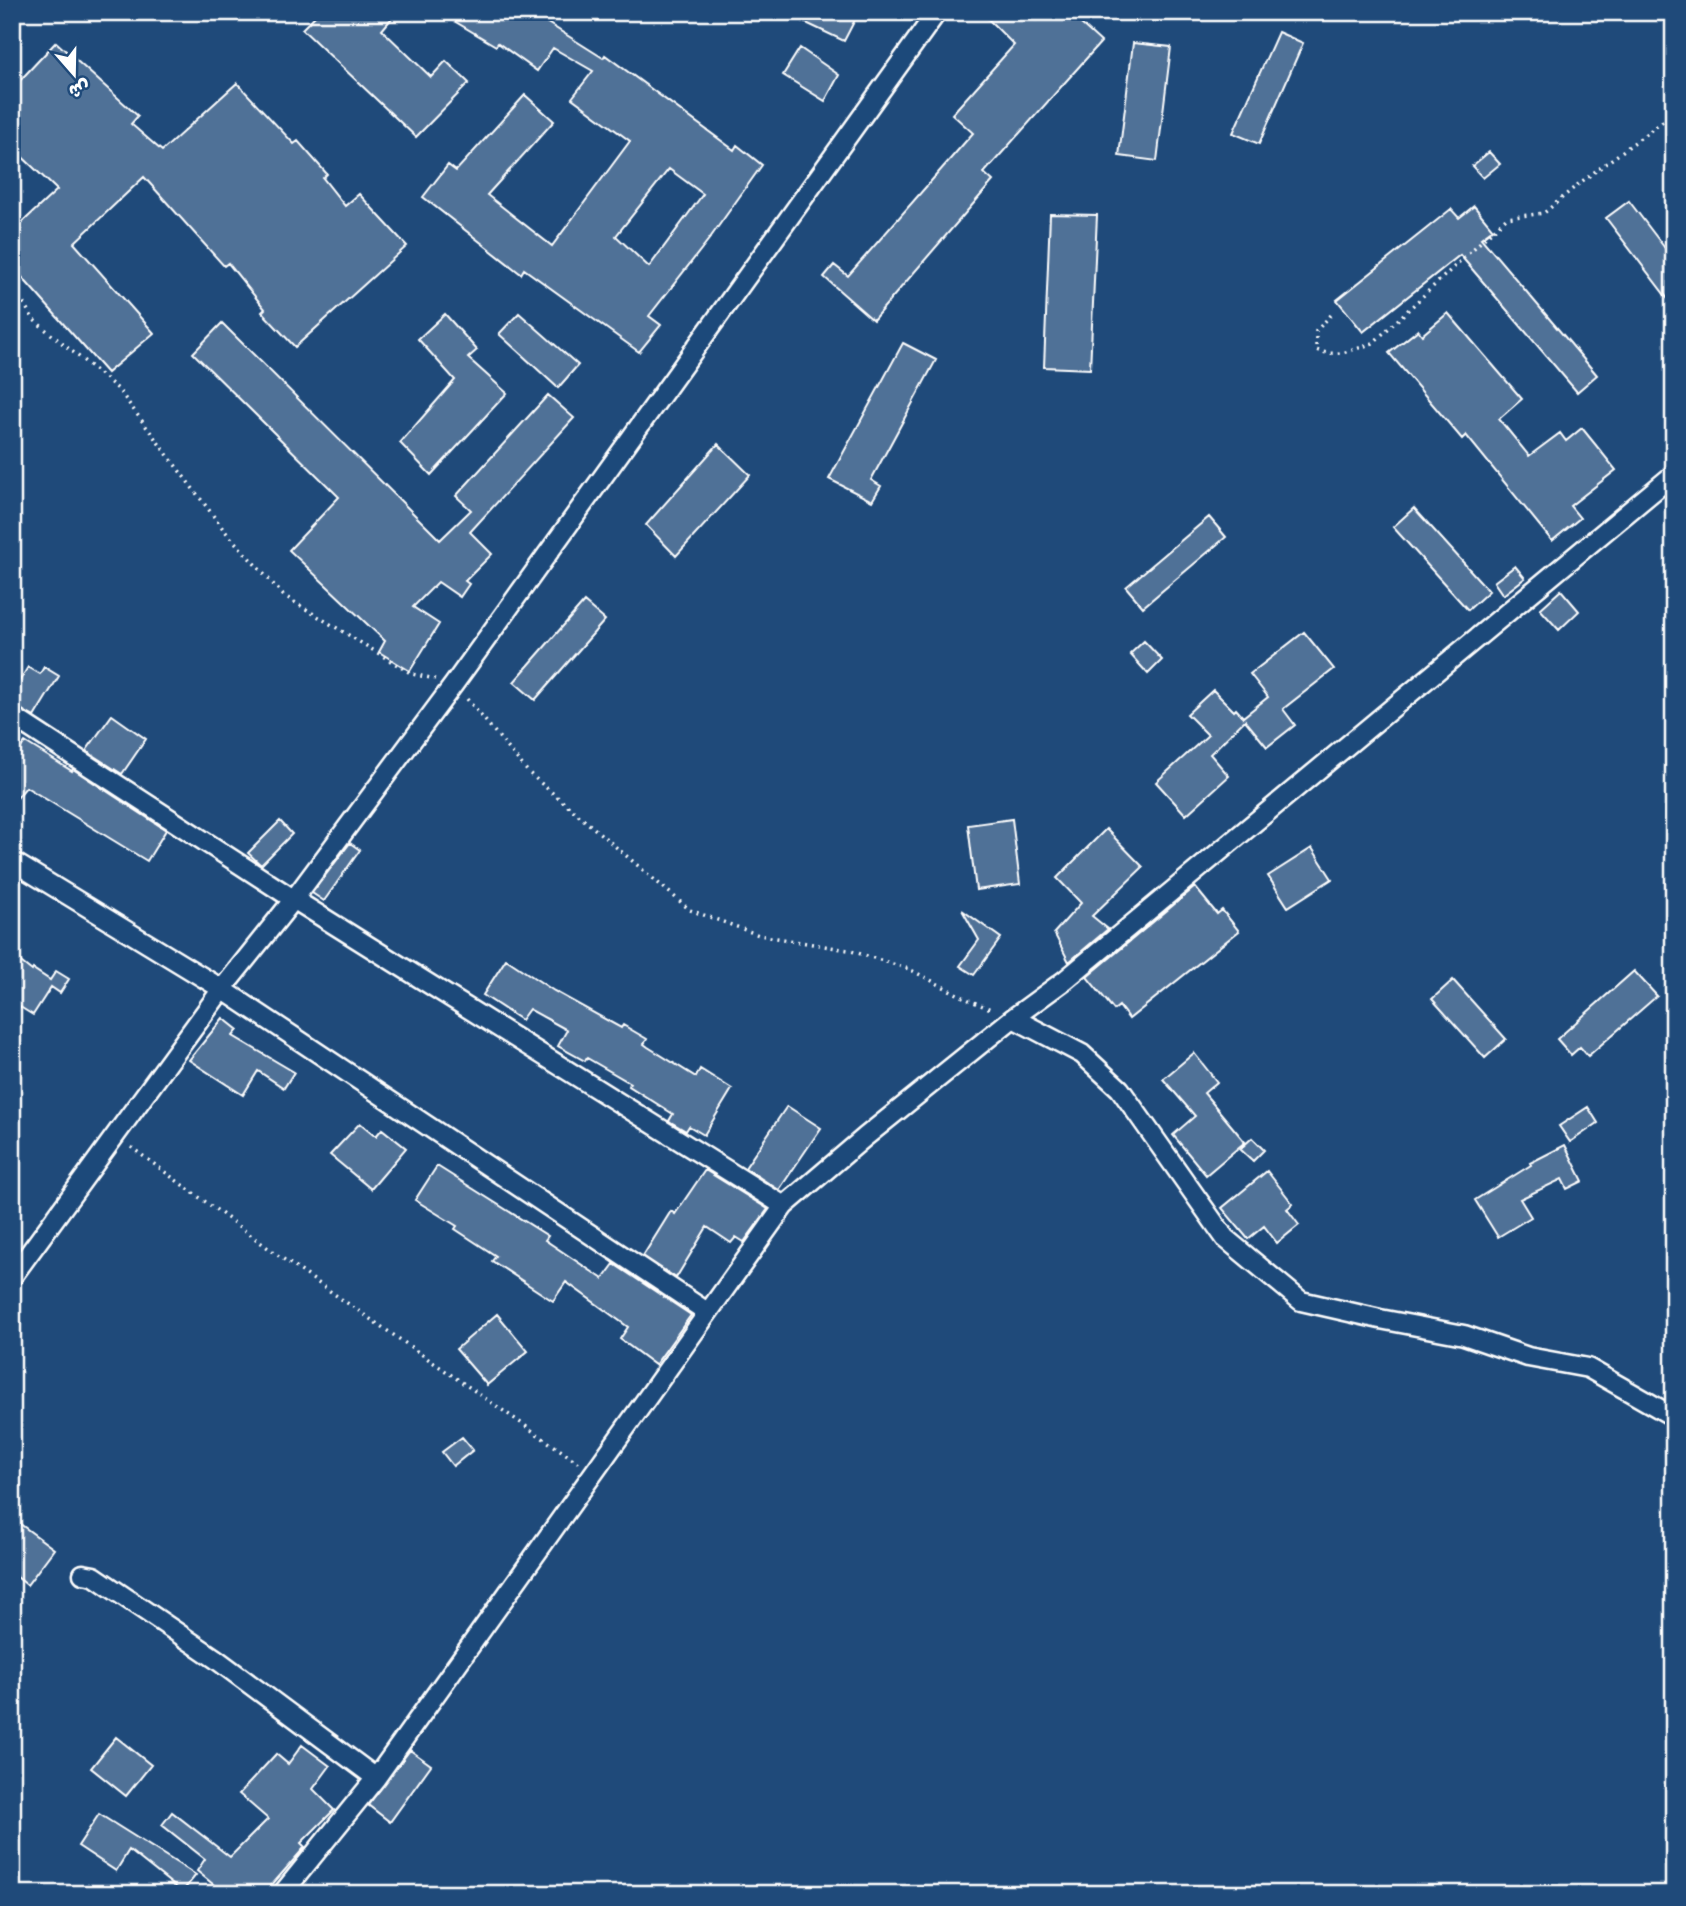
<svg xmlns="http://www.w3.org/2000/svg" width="1686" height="1906" viewBox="0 0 1686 1906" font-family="'Architects Daughter','Playpen Sans Arabic',sans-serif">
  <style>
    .building { fill: #507197; stroke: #fff; stroke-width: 2; fill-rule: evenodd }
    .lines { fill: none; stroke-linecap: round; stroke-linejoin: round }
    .minor-casing { stroke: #fff; stroke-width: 23 }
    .path { stroke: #fff; stroke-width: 3.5; stroke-dasharray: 2 5; stroke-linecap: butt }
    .minor { stroke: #1f4a7a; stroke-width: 18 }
  </style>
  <rect width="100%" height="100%" fill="#1f4a7a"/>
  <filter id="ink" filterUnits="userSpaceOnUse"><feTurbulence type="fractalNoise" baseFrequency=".0143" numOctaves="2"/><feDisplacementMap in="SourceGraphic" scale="14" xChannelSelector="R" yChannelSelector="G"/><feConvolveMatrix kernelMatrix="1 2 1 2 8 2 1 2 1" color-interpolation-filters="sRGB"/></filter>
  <g filter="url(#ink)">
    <path class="building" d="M 319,12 L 397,12 L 382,30 L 431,77 L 446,61 L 469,83 L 416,137 L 302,29 Z
      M 439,12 L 530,12 L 603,58 L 605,55 L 734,150 L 737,145 L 762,165 L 710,238 L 649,316 L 661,325 L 639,352 L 524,269 L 521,274 L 423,197 L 448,165 L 456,171 L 525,95 L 554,121 L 487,195 L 552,246 L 630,141 L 572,98 L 593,71 L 553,48 L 537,71 L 498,43 L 496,46 ZM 669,169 L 703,194 L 649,267 L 616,236 Z
      M 783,12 L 859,12 L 844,41 Z
      M 981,12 L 1029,12 L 1036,20 L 1043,12 L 1068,12 L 1101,42 L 984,173 L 993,181 L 873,320 L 824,277 L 834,265 L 848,276 L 973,133 L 952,114 L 1014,45 Z
      M 1278,32 L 1303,43 L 1259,144 L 1233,133 Z
      M 56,42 L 138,116 L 131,124 L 162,151 L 237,83 L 294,144 L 298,141 L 327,174 L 323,178 L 345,206 L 359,194 L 407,246 L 295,347 L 262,312 L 265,309 L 228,263 L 224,266 L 144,177 L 74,243 L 154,333 L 107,373 L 12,266 L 12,232 L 57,190 L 12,147 L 12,89 Z
      M 1133,43 L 1171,47 L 1157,161 L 1119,156 Z
      M 800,48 L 839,75 L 825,101 L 783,75 Z
      M 1489,152 L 1500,164 L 1483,178 L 1472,166 Z
      M 1629,201 L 1674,260 L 1674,307 L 1606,218 Z
      M 1474,206 L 1493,229 L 1481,238 L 1597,375 L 1577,392 L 1460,255 L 1363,332 L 1337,300 L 1451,209 L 1459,218 Z
      M 1050,214 L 1097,215 L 1090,369 L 1044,367 Z
      M 519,313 L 578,365 L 558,388 L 499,334 Z
      M 1448,313 L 1522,399 L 1499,419 L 1529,456 L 1560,433 L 1566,441 L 1582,428 L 1616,470 L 1570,506 L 1580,518 L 1552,541 L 1466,435 L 1462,439 L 1389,353 L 1418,330 L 1422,335 Z
      M 445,314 L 477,350 L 468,358 L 507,393 L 431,475 L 400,443 L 455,380 L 418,339 Z
      M 222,323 L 440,540 L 471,510 L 456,496 L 548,395 L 574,418 L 470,532 L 492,554 L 465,581 L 469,584 L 460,597 L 438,582 L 413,607 L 439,624 L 410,671 L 379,652 L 385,641 L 289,550 L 339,497 L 193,353 Z
      M 903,343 L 936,360 L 871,480 L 881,486 L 872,501 L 829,479 Z
      M 718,444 L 750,475 L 676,556 L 646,525 Z
      M 1414,508 L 1489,591 L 1468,610 L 1393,527 Z
      M 1209,517 L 1226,537 L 1143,607 L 1126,587 Z
      M 1515,566 L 1525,578 L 1503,595 L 1494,582 Z
      M 1561,590 L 1579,611 L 1559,630 L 1540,609 Z
      M 584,602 L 605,620 L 535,700 L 514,682 Z
      M 1304,632 L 1334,669 L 1283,709 L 1295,725 L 1267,747 L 1245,720 L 1210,754 L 1229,776 L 1186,815 L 1156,782 L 1208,735 L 1187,714 L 1213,690 L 1234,711 L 1236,709 L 1243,717 L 1268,697 L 1250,674 Z
      M 1144,641 L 1162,660 L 1148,674 L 1130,654 Z
      M 28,667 L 40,674 L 44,667 L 59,676 L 34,717 L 12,705 L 12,693 Z
      M 112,715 L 146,739 L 122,774 L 86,751 Z
      M 25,742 L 72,771 L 73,769 L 166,830 L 147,861 L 26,787 L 12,804 L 12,761 Z
      M 1012,819 L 1020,884 L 976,890 L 968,825 Z
      M 280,821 L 292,834 L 261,865 L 248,853 Z
      M 1106,829 L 1143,867 L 1092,916 L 1108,929 L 1069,962 L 1054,933 L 1081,903 L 1057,878 Z
      M 350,843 L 360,850 L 324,901 L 312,893 Z
      M 1312,848 L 1332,879 L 1288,907 L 1268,876 Z
      M 1195,887 L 1217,914 L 1222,910 L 1239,931 L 1129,1019 L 1119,1006 L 1114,1010 L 1087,977 Z
      M 962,910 L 1001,938 L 974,975 L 960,966 L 979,940 Z
      M 12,955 L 32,971 L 33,969 L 50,980 L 56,971 L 69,979 L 60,993 L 51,987 L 33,1015 L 12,1002 Z
      M 506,959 L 554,991 L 621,1028 L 623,1025 L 647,1039 L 644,1044 L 648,1047 L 696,1077 L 700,1069 L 732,1089 L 704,1135 L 689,1126 L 686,1131 L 669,1121 L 673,1114 L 629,1086 L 630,1083 L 587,1058 L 585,1061 L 558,1046 L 567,1030 L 529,1009 L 521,1020 L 483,995 Z
      M 1634,971 L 1657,996 L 1588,1056 L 1580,1047 L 1571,1055 L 1557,1039 Z
      M 1453,980 L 1506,1039 L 1485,1058 L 1432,999 Z
      M 223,1018 L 238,1030 L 233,1036 L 294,1072 L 284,1088 L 258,1071 L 243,1095 L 189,1060 Z
      M 1194,1053 L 1217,1082 L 1204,1093 L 1245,1142 L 1206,1175 L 1173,1135 L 1195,1116 L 1163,1079 Z
      M 787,1106 L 821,1128 L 779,1190 L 745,1168 Z
      M 1588,1107 L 1598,1123 L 1570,1142 L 1559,1126 Z
      M 360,1123 L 376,1136 L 382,1129 L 406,1148 L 371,1189 L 330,1155 Z
      M 1252,1138 L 1264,1150 L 1253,1161 L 1240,1149 Z
      M 1565,1145 L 1583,1181 L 1567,1189 L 1562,1179 L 1520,1199 L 1531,1217 L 1498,1237 L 1475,1200 L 1531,1165 L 1530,1163 Z
      M 437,1166 L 548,1236 L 545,1240 L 603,1279 L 614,1264 L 691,1315 L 655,1365 L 620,1339 L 628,1327 L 566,1282 L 553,1301 L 492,1261 L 496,1256 L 455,1229 L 457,1226 L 415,1200 Z
      M 705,1170 L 768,1209 L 744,1242 L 736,1237 L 731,1243 L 707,1227 L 676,1278 L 643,1256 L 671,1211 L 675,1214 Z
      M 1267,1171 L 1293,1204 L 1287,1209 L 1299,1225 L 1277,1243 L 1264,1226 L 1248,1239 L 1222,1208 Z
      M 497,1314 L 528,1351 L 487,1385 L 456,1349 Z
      M 462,1437 L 473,1450 L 453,1466 L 442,1452 Z
      M 12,1518 L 54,1549 L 27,1585 L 12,1573 Z
      M 116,1737 L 151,1765 L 126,1796 L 91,1768 Z
      M 302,1745 L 330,1766 L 313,1789 L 334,1810 L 301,1843 L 305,1847 L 264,1894 L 225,1894 L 197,1871 L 205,1859 L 162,1825 L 172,1812 L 230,1857 L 268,1819 L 239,1794 L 276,1754 L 288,1764 Z
      M 410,1750 L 431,1765 L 390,1822 L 368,1805 Z
      M 99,1814 L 134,1836 L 196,1875 L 182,1892 L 129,1850 L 116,1871 L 78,1846 Z"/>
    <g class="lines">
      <g class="minor-casing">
        <path id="minor" d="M 12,716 L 287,895 L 784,1206
          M 12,861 L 222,989 L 707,1312
          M 1013,1018 L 1065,980 L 1674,474
          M 12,1277 L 222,989 L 294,899 L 454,684 L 937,12
          M 83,1574 L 94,1576 L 216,1659 L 376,1778
          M 282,1894 L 376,1778 L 784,1206 L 865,1137 L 1013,1018 L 1082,1054 L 1120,1089 L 1225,1238 L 1301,1301 L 1380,1319 L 1464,1335 L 1528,1357 L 1588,1368 L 1674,1417"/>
      </g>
      <path class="path" d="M 12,285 L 34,320 L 118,389 L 224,530 L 283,595 L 412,674 L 435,679
        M 1331,315 L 1316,331 L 1316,350 C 1337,358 1353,350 1373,343 L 1506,218 L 1544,213 L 1581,182 L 1674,113
        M 467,699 L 529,773 L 690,910 L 759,935 L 848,950 L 909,969 L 971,1001 L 993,1010
        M 131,1147 L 279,1256 L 579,1463"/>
      <use href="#minor" class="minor"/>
    </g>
  </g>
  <rect width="1686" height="1906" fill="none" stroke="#1f4a7a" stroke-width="42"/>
  <rect x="21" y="21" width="1644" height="1864" fill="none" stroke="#fff" stroke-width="2.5" filter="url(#ink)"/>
  <g transform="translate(74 74) rotate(160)" stroke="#1f4a7a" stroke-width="5" paint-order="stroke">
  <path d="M0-5L12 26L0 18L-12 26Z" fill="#ffffff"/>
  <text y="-10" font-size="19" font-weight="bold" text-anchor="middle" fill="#ffffff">ش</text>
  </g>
</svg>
